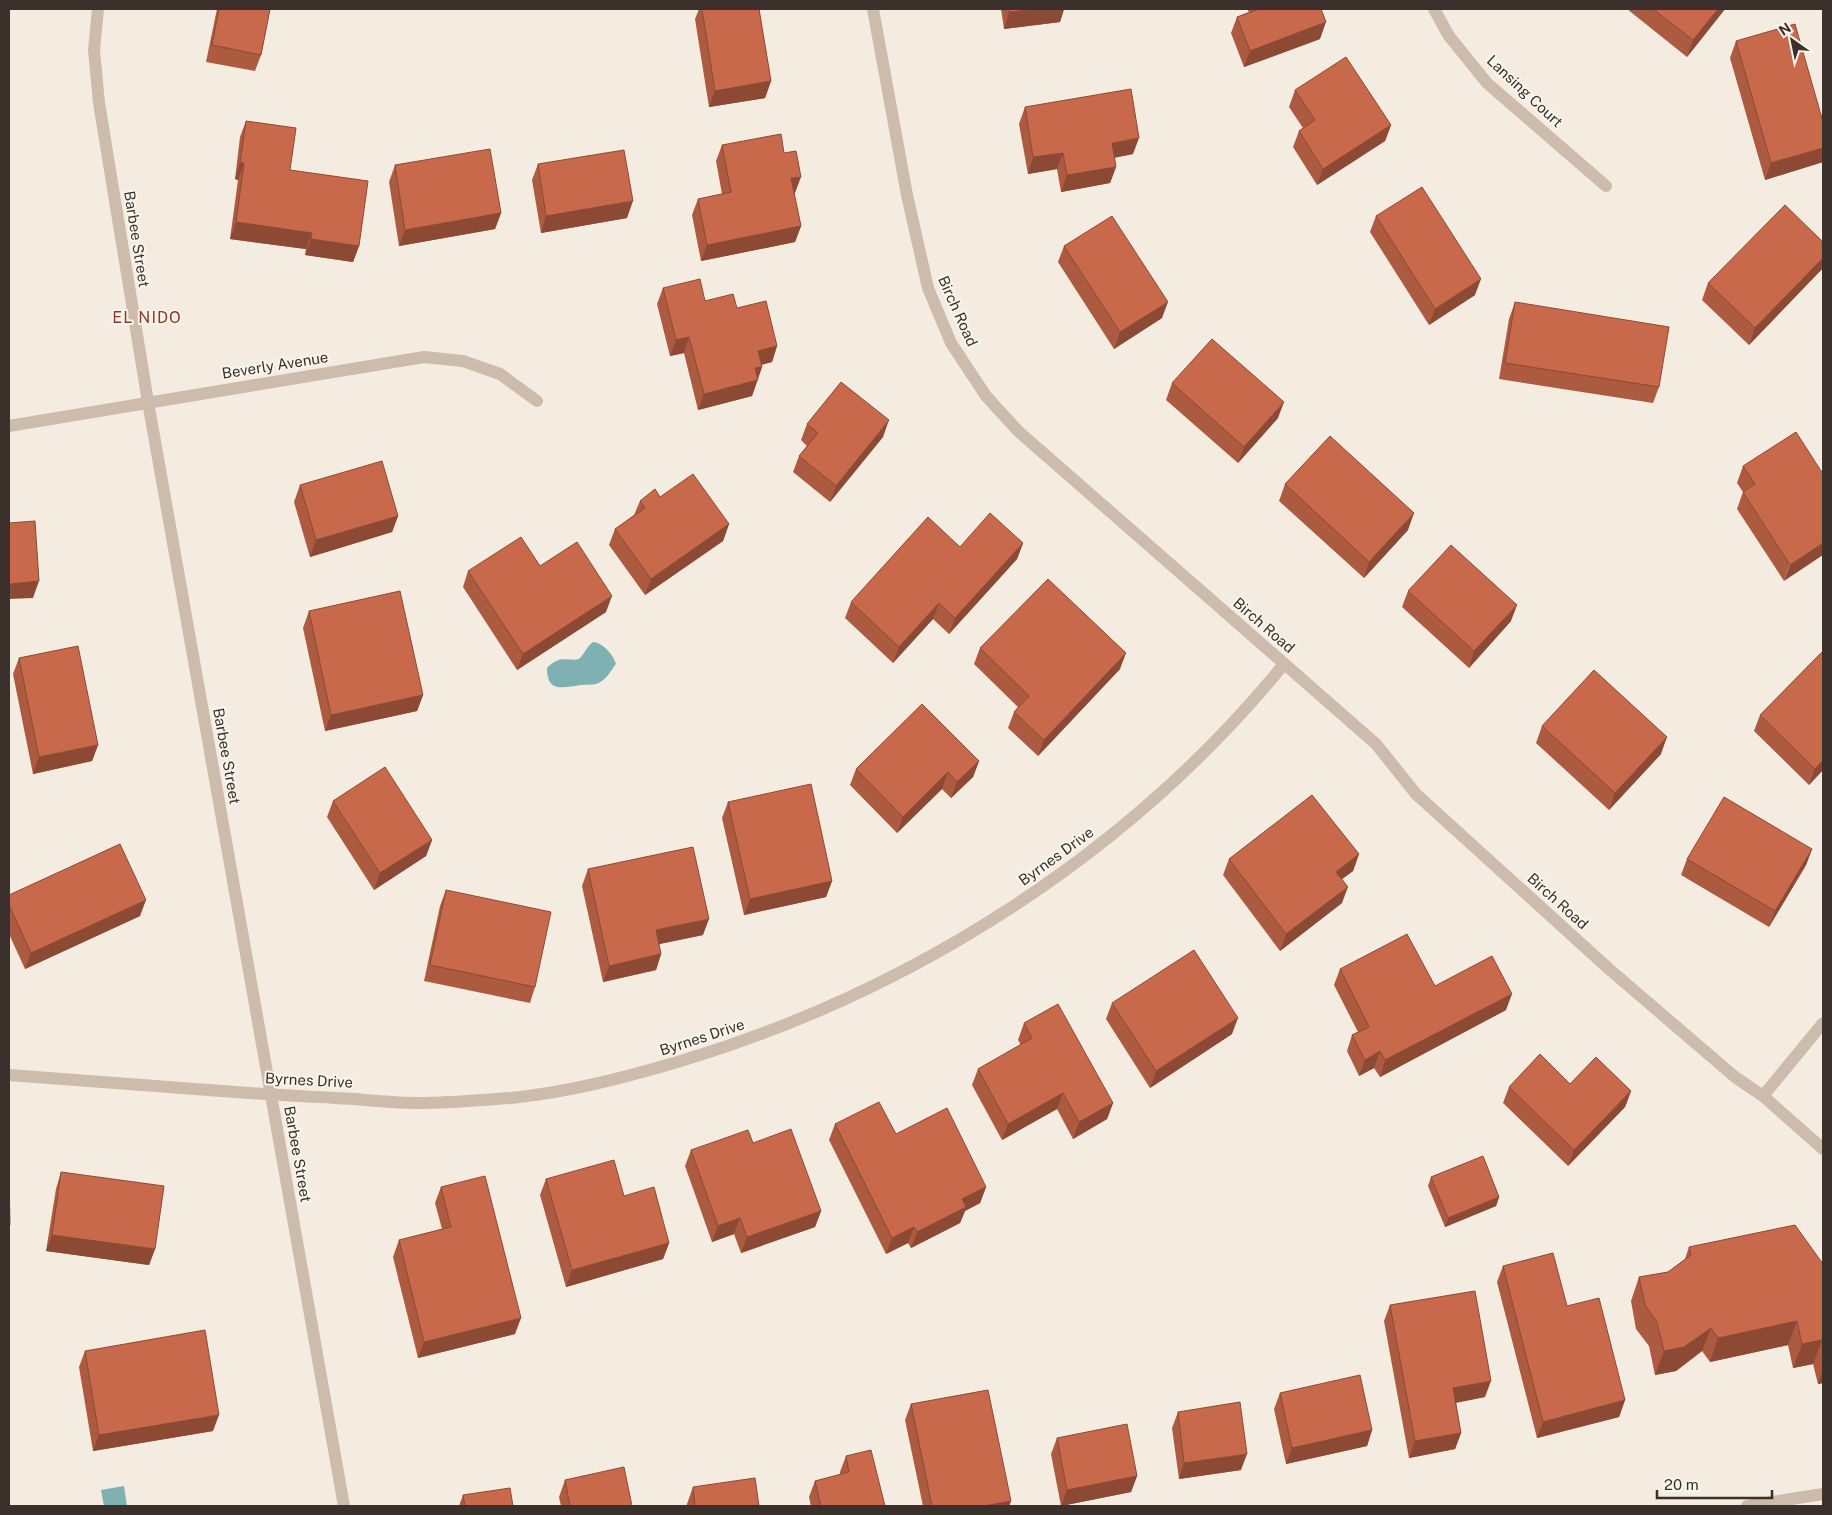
<svg xmlns="http://www.w3.org/2000/svg" width="1832" height="1515" viewBox="0 0 1832 1515" font-family="'Public Sans',sans-serif">
  <style>
    .water { fill: #7fb0b2 }
    .lines { fill: none; stroke-linecap: round; stroke-linejoin: round }
    .minor { stroke: #cdbbac; stroke-width: 12 }
    .wall { fill: #ac5a40 }
    .shaded-wall { fill: #8c4a34 }
    .building { fill: #c8694b; stroke: #8c4a34 }
    .labels { text-anchor: middle; dominant-baseline: central; stroke-width: 4; stroke-linejoin: round; paint-order: stroke }
    .street-label { font-size: 15px; fill: #3b302b; stroke: #fbf5ee }
    .neighbourhood-label { font-size: 16px; letter-spacing: 1px; fill: #8c3b22; stroke: #fbf5ee }
  </style>
  <rect width="100%" height="100%" fill="#f4ebe1"/>
  <path class="water" d="M 593,642 C 603,643 613,654 616,664 C 611,670 607,679 600,682 C 595,686 587,684 581,685 C 564,687 547,694 547,668 C 562,652 572,664 580,658 C 585,653 587,646 593,642 Z
    M 124,1486 L 127,1506 L 104,1506 L 101,1490 Z"/>
  <g class="lines">
    <path class="minor" d="M 98,9 L 94,50 L 99,103 L 148,402 L 344,1506
      M 873,9 L 907,195 L 928,288 L 951,343 L 986,396 L 1018,431 L 1376,744 L 1416,794 L 1609,969 L 1735,1077 L 1763,1096 L 1823,1149
      M 1434,9 L 1449,36 L 1487,83 L 1606,186
      M 9,426 L 424,357 L 463,361 L 500,374 L 537,401
      M 9,1075 C 84,1080 159,1086 235,1092 C 275,1095 315,1097 355,1099 C 376,1101 398,1103 419,1103 C 449,1103 481,1100 511,1098 C 570,1092 627,1077 684,1060 C 915,990 1131,852 1284,664
      M 1763,1096 L 1823,1023
      M 1747,1506 L 1823,1494"/>
  </g>
  <path class="wall" d="M 217,9 L 270,9 L 261,55 L 255,71 L 206,62 Z
    M 699,9 L 759,9 L 771,81 L 765,98 L 709,107 L 695,19 Z
    M 1001,9 L 1064,9 L 1060,22 L 1004,29 Z
    M 1247,9 L 1321,9 L 1320,39 L 1244,67 L 1231,33 L 1237,17 L 1249,12 Z
    M 1627,9 L 1725,9 L 1687,57 Z
    M 1736,41 L 1823,122 L 1823,162 L 1765,180 L 1730,58 Z
    M 1295,90 L 1391,125 L 1385,141 L 1317,185 L 1293,147 L 1299,131 L 1303,128 L 1289,107 Z
    M 1025,107 L 1133,154 L 1114,158 L 1116,167 L 1110,183 L 1061,192 L 1057,169 L 1028,174 L 1019,124 Z
    M 246,121 L 359,246 L 353,262 L 305,255 L 306,249 L 230,239 L 238,180 L 235,179 L 240,137 Z
    M 722,145 L 784,153 L 795,193 L 794,193 L 801,226 L 795,242 L 701,261 L 692,215 L 698,199 L 722,194 L 716,161 Z
    M 538,164 L 627,218 L 541,233 L 532,180 Z
    M 395,165 L 501,213 L 495,229 L 399,246 L 389,182 Z
    M 1376,216 L 1475,295 L 1429,325 L 1370,232 Z
    M 1823,242 L 1823,268 L 1749,345 L 1702,300 L 1708,283 Z
    M 1064,246 L 1162,318 L 1114,349 L 1058,262 Z
    M 663,288 L 705,301 L 737,308 L 777,346 L 772,362 L 761,365 L 762,367 L 752,396 L 698,410 L 684,353 L 670,356 L 657,304 Z
    M 1515,302 L 1659,387 L 1653,403 L 1499,379 L 1509,319 Z
    M 1172,383 L 1278,418 L 1238,463 L 1166,400 Z
    M 807,424 L 883,437 L 830,502 L 793,472 L 799,456 L 807,446 L 801,440 Z
    M 1743,466 L 1823,474 L 1784,581 L 1737,509 L 1743,492 L 1737,483 Z
    M 1285,484 L 1408,530 L 1364,578 L 1279,501 Z
    M 300,485 L 398,516 L 392,532 L 310,557 L 294,502 Z
    M 660,497 L 729,524 L 723,541 L 645,595 L 609,545 L 615,529 L 634,515 L 640,501 Z
    M 1023,543 L 1017,559 L 949,634 L 933,619 L 893,663 L 845,618 L 851,602 L 960,547 Z
    M 540,566 L 606,612 L 517,670 L 463,587 L 468,571 Z
    M 1408,591 L 1511,621 L 1469,668 L 1402,607 Z
    M 309,611 L 423,695 L 417,711 L 325,731 L 303,628 Z
    M 980,648 L 1120,669 L 1038,756 L 1008,728 L 1014,712 L 1018,707 L 974,664 Z
    M 1823,651 L 1823,770 L 1809,785 L 1754,731 L 1760,715 Z
    M 19,658 L 98,745 L 92,761 L 33,774 L 13,674 Z
    M 1542,726 L 1661,754 L 1609,810 L 1536,743 Z
    M 979,761 L 973,777 L 951,798 L 942,789 L 897,833 L 850,785 L 856,769 Z
    M 333,801 L 432,840 L 426,856 L 374,890 L 327,817 Z
    M 728,802 L 832,881 L 826,897 L 744,915 L 722,818 Z
    M 1812,849 L 1806,865 L 1769,927 L 1681,875 L 1687,859 Z
    M 1359,854 L 1353,871 L 1342,879 L 1342,903 L 1280,951 L 1223,875 L 1229,859 Z
    M 588,869 L 703,935 L 659,944 L 661,954 L 656,970 L 603,982 L 582,886 Z
    M 446,890 L 535,987 L 530,1003 L 424,981 L 440,906 Z
    M 9,895 L 140,916 L 25,969 L 9,934 Z
    M 1340,969 L 1506,1010 L 1380,1077 L 1374,1068 L 1359,1076 L 1347,1051 L 1352,1035 L 1358,1032 L 1334,985 Z
    M 1112,1003 L 1232,1034 L 1150,1088 L 1106,1019 Z
    M 1024,1023 L 1113,1103 L 1107,1119 L 1073,1139 L 1057,1109 L 1002,1140 L 972,1085 L 978,1069 L 1021,1045 L 1018,1040 Z
    M 1570,1084 L 1631,1091 L 1625,1107 L 1568,1166 L 1503,1103 L 1509,1087 Z
    M 835,1124 L 896,1134 L 986,1187 L 980,1203 L 965,1211 L 960,1223 L 911,1248 L 908,1243 L 886,1254 L 829,1140 Z
    M 753,1143 L 821,1211 L 815,1227 L 741,1253 L 734,1234 L 712,1242 L 685,1166 L 691,1150 Z
    M 61,1172 L 155,1249 L 149,1265 L 46,1251 L 56,1189 Z
    M 1431,1177 L 1499,1197 L 1496,1206 L 1445,1227 L 1428,1186 Z
    M 546,1179 L 624,1196 L 669,1243 L 663,1259 L 566,1287 L 540,1195 Z
    M 441,1187 L 515,1334 L 418,1358 L 393,1257 L 399,1240 L 442,1229 L 435,1203 Z
    M 1689,1247 L 1823,1264 L 1823,1383 L 1818,1384 L 1813,1364 L 1793,1368 L 1788,1345 L 1710,1362 L 1702,1351 L 1676,1371 L 1655,1375 L 1649,1346 L 1636,1329 L 1631,1301 L 1639,1277 L 1668,1272 L 1685,1259 Z
    M 1503,1266 L 1567,1306 L 1625,1400 L 1619,1417 L 1537,1438 L 1497,1282 Z
    M 1390,1305 L 1485,1397 L 1456,1403 L 1461,1433 L 1455,1449 L 1409,1458 L 1384,1321 Z
    M 85,1351 L 213,1431 L 93,1451 L 79,1367 Z
    M 1280,1393 L 1372,1430 L 1367,1446 L 1286,1464 L 1274,1409 Z
    M 911,1404 L 1011,1501 L 1009,1506 L 923,1506 L 905,1420 Z
    M 1178,1412 L 1241,1470 L 1179,1479 L 1172,1428 Z
    M 1057,1438 L 1137,1476 L 1131,1492 L 1061,1506 L 1051,1454 Z
    M 846,1456 L 885,1506 L 811,1506 L 809,1497 L 815,1481 L 840,1475 L 840,1472 Z
    M 565,1480 L 632,1506 L 561,1506 L 559,1497 Z
    M 693,1487 L 759,1506 L 687,1506 L 687,1504 Z
    M 463,1495 L 513,1506 L 459,1506 Z"/>
  <path class="shaded-wall" d="M 1039,9 L 1064,9 L 1060,22 L 1004,29 L 1009,12 Z
    M 1718,9 L 1725,9 L 1687,57 L 1693,40 Z
    M 1326,22 L 1320,39 L 1244,67 L 1250,51 Z
    M 771,81 L 765,98 L 709,107 L 715,91 Z
    M 1391,125 L 1385,141 L 1317,185 L 1323,169 Z
    M 1139,138 L 1133,154 L 1106,159 L 1112,143 Z
    M 1823,148 L 1823,162 L 1765,180 L 1771,163 Z
    M 1063,153 L 1057,169 L 1028,174 L 1033,157 Z
    M 240,163 L 244,163 L 238,180 L 235,179 Z
    M 1116,167 L 1110,183 L 1061,192 L 1067,175 Z
    M 801,177 L 795,193 L 785,195 L 791,178 Z
    M 633,201 L 627,218 L 541,233 L 546,216 Z
    M 501,213 L 495,229 L 399,246 L 405,230 Z
    M 236,222 L 312,233 L 306,249 L 230,239 Z
    M 801,226 L 795,242 L 701,261 L 707,245 Z
    M 311,239 L 359,246 L 353,262 L 305,255 Z
    M 1823,258 L 1823,268 L 1749,345 L 1755,328 Z
    M 1481,279 L 1475,295 L 1429,325 L 1435,309 Z
    M 1168,302 L 1162,318 L 1114,349 L 1120,332 Z
    M 689,337 L 684,353 L 670,356 L 676,340 Z
    M 777,346 L 772,362 L 752,367 L 758,351 Z
    M 762,367 L 752,396 L 698,410 L 704,394 L 755,368 Z
    M 1284,402 L 1278,418 L 1238,463 L 1244,447 Z
    M 889,420 L 883,437 L 830,502 L 836,486 Z
    M 1414,513 L 1408,530 L 1364,578 L 1369,562 Z
    M 398,516 L 392,532 L 310,557 L 316,540 Z
    M 729,524 L 723,541 L 645,595 L 651,579 Z
    M 1023,543 L 1017,559 L 949,634 L 955,618 Z
    M 1823,543 L 1823,555 L 1784,581 L 1790,565 Z
    M 39,581 L 33,598 L 9,599 L 9,584 Z
    M 612,596 L 606,612 L 517,670 L 523,654 Z
    M 939,603 L 933,619 L 893,663 L 899,647 Z
    M 1517,605 L 1511,621 L 1469,668 L 1474,651 Z
    M 1126,653 L 1120,669 L 1038,756 L 1044,740 Z
    M 423,695 L 417,711 L 325,731 L 331,715 Z
    M 1667,737 L 1661,754 L 1609,810 L 1615,793 Z
    M 98,745 L 92,761 L 33,774 L 39,757 Z
    M 1823,760 L 1823,770 L 1809,785 L 1815,769 Z
    M 979,761 L 973,777 L 951,798 L 957,782 Z
    M 948,772 L 942,789 L 897,833 L 903,817 Z
    M 432,840 L 426,856 L 374,890 L 380,873 Z
    M 1812,849 L 1806,865 L 1769,927 L 1775,911 Z
    M 1359,854 L 1353,871 L 1330,888 L 1336,872 Z
    M 832,881 L 826,897 L 744,915 L 750,899 Z
    M 1348,887 L 1342,903 L 1280,951 L 1286,934 Z
    M 146,900 L 140,916 L 25,969 L 31,953 Z
    M 709,919 L 703,935 L 650,946 L 656,930 Z
    M 661,954 L 656,970 L 603,982 L 609,966 Z
    M 1512,994 L 1506,1010 L 1380,1077 L 1385,1060 Z
    M 1238,1018 L 1232,1034 L 1150,1088 L 1156,1071 Z
    M 1380,1051 L 1374,1068 L 1359,1076 L 1365,1060 Z
    M 1631,1091 L 1625,1107 L 1568,1166 L 1574,1150 Z
    M 1063,1093 L 1057,1109 L 1002,1140 L 1008,1124 Z
    M 1113,1103 L 1107,1119 L 1073,1139 L 1079,1122 Z
    M 986,1187 L 980,1203 L 965,1211 L 960,1223 L 911,1248 L 917,1232 L 962,1199 Z
    M 1499,1197 L 1496,1206 L 1445,1227 L 1448,1218 Z
    M 821,1211 L 815,1227 L 741,1253 L 747,1237 Z
    M 740,1218 L 734,1234 L 712,1242 L 718,1226 Z
    M 914,1227 L 908,1243 L 886,1254 L 892,1238 Z
    M 52,1235 L 155,1249 L 149,1265 L 46,1251 Z
    M 669,1243 L 663,1259 L 566,1287 L 572,1270 Z
    M 521,1318 L 515,1334 L 418,1358 L 424,1342 Z
    M 1797,1321 L 1788,1345 L 1710,1362 L 1718,1338 Z
    M 1711,1328 L 1702,1351 L 1676,1371 L 1655,1375 L 1664,1351 Z
    M 1822,1340 L 1813,1364 L 1793,1368 L 1802,1344 Z
    M 1823,1370 L 1823,1383 L 1818,1384 Z
    M 1491,1381 L 1485,1397 L 1447,1404 L 1453,1388 Z
    M 1625,1400 L 1619,1417 L 1537,1438 L 1543,1422 Z
    M 219,1415 L 213,1431 L 93,1451 L 99,1435 Z
    M 1372,1430 L 1367,1446 L 1286,1464 L 1292,1448 Z
    M 1461,1433 L 1455,1449 L 1409,1458 L 1415,1441 Z
    M 1247,1454 L 1241,1470 L 1179,1479 L 1184,1463 Z
    M 1137,1476 L 1131,1492 L 1061,1506 L 1067,1490 Z
    M 1011,1501 L 1009,1506 L 984,1506 Z"/>
  <path class="building" d="M 219,9 L 270,9 L 261,55 L 212,45 Z
    M 702,9 L 759,9 L 771,81 L 715,91 Z
    M 1009,9 L 1039,9 L 1009,12 Z
    M 1259,9 L 1321,9 L 1326,22 L 1250,51 L 1237,17 Z
    M 1653,9 L 1718,9 L 1693,40 Z
    M 1795,24 L 1823,122 L 1823,148 L 1771,163 L 1736,41 Z
    M 1346,57 L 1391,125 L 1323,169 L 1299,131 L 1315,120 L 1295,90 Z
    M 1131,89 L 1139,138 L 1112,143 L 1116,167 L 1067,175 L 1063,153 L 1033,157 L 1025,107 Z
    M 246,121 L 296,128 L 290,170 L 368,181 L 359,246 L 311,239 L 312,233 L 236,222 L 244,163 L 240,163 Z
    M 781,134 L 784,153 L 796,151 L 801,177 L 791,178 L 801,226 L 707,245 L 698,199 L 731,192 L 722,145 Z
    M 490,149 L 501,213 L 405,230 L 395,165 Z
    M 624,150 L 633,201 L 546,216 L 538,164 Z
    M 1422,187 L 1481,279 L 1435,309 L 1376,216 Z
    M 1785,205 L 1823,242 L 1823,258 L 1755,328 L 1708,283 Z
    M 1112,216 L 1168,302 L 1120,332 L 1064,246 Z
    M 700,279 L 705,301 L 733,294 L 737,308 L 766,301 L 777,346 L 758,351 L 762,367 L 755,368 L 758,380 L 704,394 L 689,337 L 676,340 L 663,288 Z
    M 1515,302 L 1669,327 L 1659,387 L 1505,363 Z
    M 1212,339 L 1284,402 L 1244,447 L 1172,383 Z
    M 841,382 L 889,420 L 836,486 L 799,456 L 818,433 L 807,424 Z
    M 1796,432 L 1823,474 L 1823,543 L 1790,565 L 1743,492 L 1755,484 L 1743,466 Z
    M 1330,436 L 1414,513 L 1369,562 L 1285,484 Z
    M 382,461 L 398,516 L 316,540 L 300,485 Z
    M 693,474 L 729,524 L 651,579 L 615,529 L 645,508 L 640,501 L 655,489 L 660,497 Z
    M 990,513 L 1023,543 L 955,618 L 939,603 L 899,647 L 851,602 L 928,517 L 960,547 Z
    M 35,521 L 39,581 L 9,584 L 9,523 Z
    M 521,537 L 540,566 L 577,542 L 612,596 L 523,654 L 468,571 Z
    M 1451,545 L 1517,605 L 1474,651 L 1408,591 Z
    M 1048,579 L 1126,653 L 1044,740 L 1014,712 L 1029,696 L 980,648 Z
    M 400,591 L 423,695 L 331,715 L 309,611 Z
    M 78,646 L 98,745 L 39,757 L 19,658 Z
    M 1823,651 L 1823,760 L 1815,769 L 1760,715 Z
    M 1594,670 L 1667,737 L 1615,793 L 1542,726 Z
    M 922,704 L 979,761 L 957,782 L 948,772 L 903,817 L 856,769 Z
    M 385,767 L 432,840 L 380,873 L 333,801 Z
    M 811,784 L 832,881 L 750,899 L 728,802 Z
    M 1312,795 L 1359,854 L 1336,872 L 1348,887 L 1286,934 L 1229,859 Z
    M 1724,797 L 1812,849 L 1775,911 L 1687,859 Z
    M 120,844 L 146,900 L 31,953 L 9,905 L 9,895 Z
    M 693,847 L 709,919 L 656,930 L 661,954 L 609,966 L 588,869 Z
    M 446,890 L 551,912 L 535,987 L 430,965 Z
    M 1407,934 L 1435,986 L 1492,956 L 1512,994 L 1385,1060 L 1380,1051 L 1365,1060 L 1352,1035 L 1369,1027 L 1340,969 Z
    M 1194,950 L 1238,1018 L 1156,1071 L 1112,1003 Z
    M 1058,1004 L 1113,1103 L 1079,1122 L 1063,1093 L 1008,1124 L 978,1069 L 1032,1038 L 1024,1023 Z
    M 1540,1054 L 1570,1084 L 1596,1057 L 1631,1091 L 1574,1150 L 1509,1087 Z
    M 879,1102 L 896,1134 L 947,1108 L 986,1187 L 962,1199 L 966,1207 L 917,1232 L 914,1227 L 892,1238 L 835,1124 Z
    M 791,1129 L 821,1211 L 747,1237 L 740,1218 L 718,1226 L 691,1150 L 748,1130 L 753,1143 Z
    M 1483,1156 L 1499,1197 L 1448,1218 L 1431,1177 Z
    M 614,1160 L 624,1196 L 654,1187 L 669,1243 L 572,1270 L 546,1179 Z
    M 61,1172 L 164,1186 L 155,1249 L 52,1235 Z
    M 485,1176 L 521,1318 L 424,1342 L 399,1240 L 451,1227 L 441,1187 Z
    M 9,1177 L 10,1225 L 9,1225 Z
    M 1795,1225 L 1823,1264 L 1823,1345 L 1822,1340 L 1802,1344 L 1797,1321 L 1718,1338 L 1711,1328 L 1684,1347 L 1664,1351 L 1657,1322 L 1645,1305 L 1639,1277 L 1668,1272 L 1691,1255 L 1689,1247 Z
    M 1553,1253 L 1567,1306 L 1599,1298 L 1625,1400 L 1543,1422 L 1503,1266 Z
    M 1475,1291 L 1491,1381 L 1453,1388 L 1461,1433 L 1415,1441 L 1390,1305 Z
    M 205,1330 L 219,1415 L 99,1435 L 85,1351 Z
    M 1360,1375 L 1372,1430 L 1292,1448 L 1280,1393 Z
    M 988,1390 L 1011,1501 L 984,1506 L 932,1506 L 911,1404 Z
    M 1240,1402 L 1247,1454 L 1184,1463 L 1178,1412 Z
    M 1127,1424 L 1137,1476 L 1067,1490 L 1057,1438 Z
    M 871,1450 L 885,1506 L 821,1506 L 815,1481 L 849,1472 L 846,1456 Z
    M 624,1467 L 632,1506 L 570,1506 L 565,1480 Z
    M 755,1478 L 759,1506 L 695,1506 L 693,1487 Z
    M 510,1488 L 513,1506 L 465,1506 L 463,1495 Z"/>
  <g class="labels">
    <g class="street-label">
      <text transform="translate(1525 91) rotate(43)">Lansing Court</text>
      <text transform="translate(137 239) rotate(81)">Barbee Street</text>
      <text transform="translate(958 311) rotate(66)">Birch Road</text>
      <text transform="translate(275 365) rotate(-9)">Beverly Avenue</text>
      <text transform="translate(1264 625) rotate(41)">Birch Road</text>
      <text transform="translate(227 756) rotate(80)">Barbee Street</text>
      <text transform="translate(1056 856) rotate(-36)">Byrnes Drive</text>
      <text transform="translate(1558 901) rotate(42)">Birch Road</text>
      <text transform="translate(702 1037) rotate(-18)">Byrnes Drive</text>
      <text transform="translate(309 1080) rotate(3)">Byrnes Drive</text>
      <text transform="translate(298 1154) rotate(80)">Barbee Street</text>
    </g>
    <g class="neighbourhood-label">
      <text x="147" y="317">EL NIDO</text>
    </g>
  </g>
  <rect width="1832" height="1515" fill="none" stroke="#3b302b" stroke-width="20"/>
  <g transform="translate(1792 40) rotate(327)" stroke="#fbf5ee" stroke-width="4" paint-order="stroke">
  <path d="M0-4L9 19L0 12L-9 19Z" fill="#3b302b"/>
  <text y="-8" font-size="14" font-weight="bold" text-anchor="middle" fill="#3b302b">N</text>
  </g>
  <path d="M1657 1490v8h115v-8" fill="none" stroke="#3b302b" stroke-width="2.5"/>
  <text x="1664" y="1490" font-size="15" fill="#3b302b" stroke="#fbf5ee" stroke-width="4" paint-order="stroke">20 m</text>
</svg>
